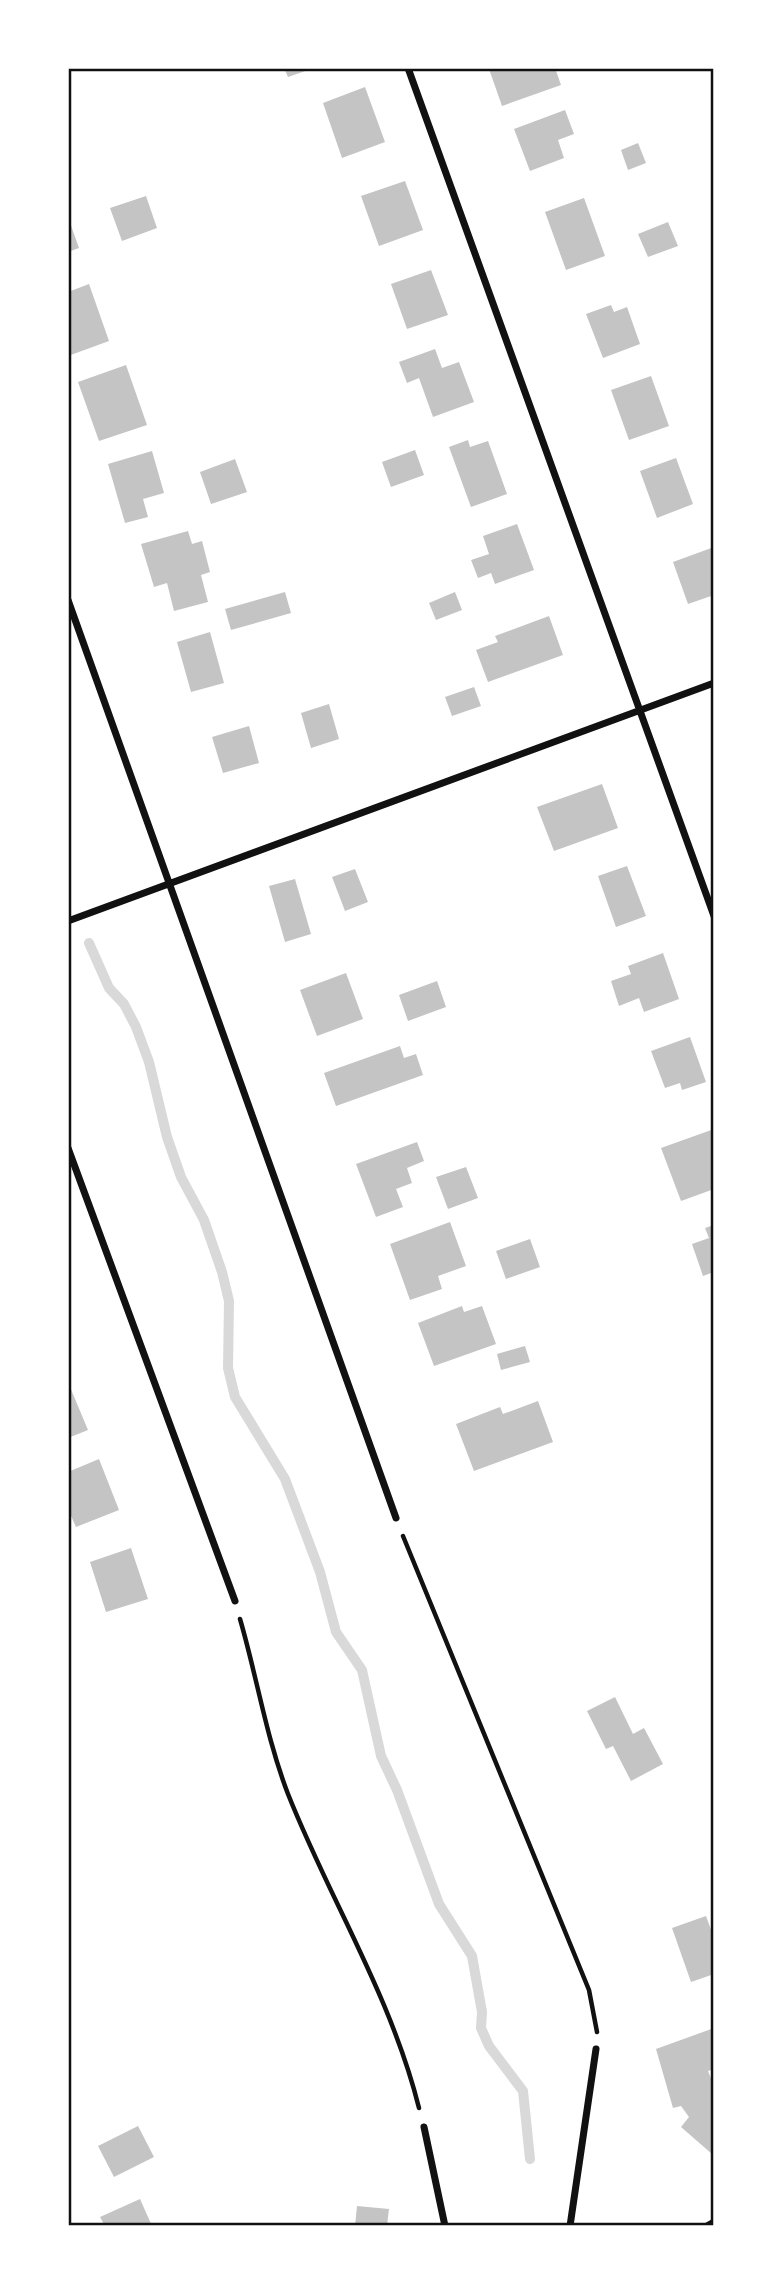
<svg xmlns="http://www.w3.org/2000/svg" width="782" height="2294" viewBox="0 0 782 2294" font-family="Helvetica,sans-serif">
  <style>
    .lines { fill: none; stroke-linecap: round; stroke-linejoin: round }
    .stream { stroke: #d9d9d9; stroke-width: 10 }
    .building { fill: #c4c4c4 }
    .path { stroke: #111; stroke-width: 4.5 }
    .minor { stroke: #111; stroke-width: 7 }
    .neatline { fill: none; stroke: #111; stroke-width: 2.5 }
  </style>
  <rect width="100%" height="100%" fill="#fff"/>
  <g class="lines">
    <path class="stream" d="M 89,943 L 109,988 L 124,1004 L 136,1027 L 149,1062 L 167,1137 L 181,1177 L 204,1220 L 222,1272 L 229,1301 L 228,1368 L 235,1397 L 285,1479 L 320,1572 L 336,1632 L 362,1670 L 381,1756 L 397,1790 L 439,1904 L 472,1956 L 482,2012 L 481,2028 L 489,2046 L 523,2091 L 530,2159"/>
  </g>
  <path class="building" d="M 284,68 L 311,68 L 311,69 L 288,77 Z
    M 492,68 L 555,68 L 561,85 L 502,106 L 489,69 Z
    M 365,87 L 385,142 L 342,158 L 323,103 Z
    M 565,110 L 574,134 L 558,140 L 564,158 L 530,171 L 514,129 Z
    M 638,143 L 646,163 L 628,170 L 621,150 Z
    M 405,181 L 423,230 L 379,246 L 361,196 Z
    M 146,196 L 157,228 L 122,241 L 110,208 Z
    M 584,198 L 605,256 L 566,270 L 545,212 Z
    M 68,217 L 79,248 L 68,252 Z
    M 668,222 L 678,246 L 648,257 L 638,234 Z
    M 431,270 L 448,315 L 407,329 L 391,284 Z
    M 89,284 L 109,341 L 68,356 L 68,292 Z
    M 611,305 L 614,312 L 627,307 L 640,344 L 603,358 L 586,314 Z
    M 435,349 L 442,368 L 459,362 L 474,402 L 433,417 L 419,378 L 407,383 L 399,362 Z
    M 126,365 L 147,425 L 99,441 L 78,382 Z
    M 651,376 L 669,426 L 629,440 L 611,390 Z
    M 468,440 L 470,447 L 488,441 L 507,494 L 471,507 L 449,447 Z
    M 415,450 L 424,475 L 391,487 L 382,462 Z
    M 152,451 L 164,493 L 143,499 L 148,517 L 125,523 L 108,464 Z
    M 676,458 L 693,504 L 657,518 L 640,471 Z
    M 235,459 L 247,492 L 211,504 L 200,472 Z
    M 517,524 L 534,570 L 495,584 L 491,573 L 478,578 L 471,560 L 489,554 L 483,536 Z
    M 188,531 L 192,544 L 202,541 L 210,572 L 201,575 L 208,602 L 174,611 L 167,583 L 154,587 L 141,544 Z
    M 714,547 L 714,595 L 688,604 L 673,562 Z
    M 285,592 L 291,613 L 231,630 L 225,609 Z
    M 455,592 L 462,610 L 436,620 L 429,603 Z
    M 549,616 L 563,655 L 488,682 L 476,650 L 498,642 L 495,636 Z
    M 210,632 L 224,683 L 191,692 L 177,642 Z
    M 474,687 L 481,706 L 452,716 L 445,697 Z
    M 329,704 L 339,739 L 311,748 L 301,713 Z
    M 249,726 L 259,763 L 223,773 L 212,737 Z
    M 602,784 L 618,828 L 554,851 L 537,807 Z
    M 627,866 L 646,916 L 616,927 L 598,876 Z
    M 355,869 L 368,902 L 345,911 L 332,877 Z
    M 295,879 L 311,934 L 285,942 L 269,886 Z
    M 663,953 L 679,999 L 644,1012 L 639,998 L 619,1006 L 611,981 L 631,974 L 628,966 Z
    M 346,973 L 363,1019 L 317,1036 L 300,990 Z
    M 437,981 L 446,1007 L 408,1021 L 399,995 Z
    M 690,1037 L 706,1082 L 682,1090 L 680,1083 L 665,1088 L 651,1051 Z
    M 400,1046 L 404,1058 L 416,1054 L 423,1075 L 336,1106 L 324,1073 Z
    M 714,1129 L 714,1189 L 681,1201 L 661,1148 Z
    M 417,1142 L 424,1161 L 407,1168 L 412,1183 L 396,1189 L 403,1207 L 376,1217 L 356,1164 Z
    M 466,1167 L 478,1198 L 448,1209 L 436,1177 Z
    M 450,1222 L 466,1266 L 438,1276 L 442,1289 L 410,1300 L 390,1244 Z
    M 714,1225 L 714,1280 L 713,1280 L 711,1273 L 703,1276 L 692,1244 L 709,1238 L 705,1228 Z
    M 530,1239 L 540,1267 L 506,1279 L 496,1251 Z
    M 462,1306 L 464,1312 L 482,1306 L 496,1344 L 434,1366 L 418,1323 Z
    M 525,1346 L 530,1362 L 501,1370 L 497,1354 Z
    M 70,1387 L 88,1430 L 68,1438 L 68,1388 Z
    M 538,1401 L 553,1442 L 474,1471 L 456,1424 L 500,1407 L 503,1414 Z
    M 99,1459 L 119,1510 L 76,1527 L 68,1509 L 68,1472 Z
    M 131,1548 L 148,1599 L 106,1612 L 90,1562 Z
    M 615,1697 L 633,1734 L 644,1728 L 663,1764 L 631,1781 L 613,1746 L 606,1749 L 587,1711 Z
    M 706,1916 L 714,1938 L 714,1974 L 691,1982 L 672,1928 Z
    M 714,2028 L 714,2069 L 708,2071 L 714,2086 L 712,2154 L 681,2127 L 689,2117 L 681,2106 L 673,2108 L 656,2049 Z
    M 138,2126 L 154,2157 L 114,2177 L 98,2146 Z
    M 140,2199 L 152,2226 L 105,2226 L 100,2217 Z
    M 357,2206 L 389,2209 L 387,2226 L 355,2226 Z"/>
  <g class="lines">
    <path class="path" d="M 403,1536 L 589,1990 L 597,2032
      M 240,1619 C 257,1677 266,1737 288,1794 C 330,1900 391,1996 419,2108"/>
    <path class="minor" d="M 408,68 L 714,916
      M 68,600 L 396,1518
      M 68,921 L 714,683
      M 68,1148 L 235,1601
      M 424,2127 L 445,2226
      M 570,2226 L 596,2049
      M 707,2226 L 714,2222"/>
  </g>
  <rect width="782" height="2294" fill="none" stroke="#ffffff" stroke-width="140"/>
  <rect x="70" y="70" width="642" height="2154" class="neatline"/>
</svg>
